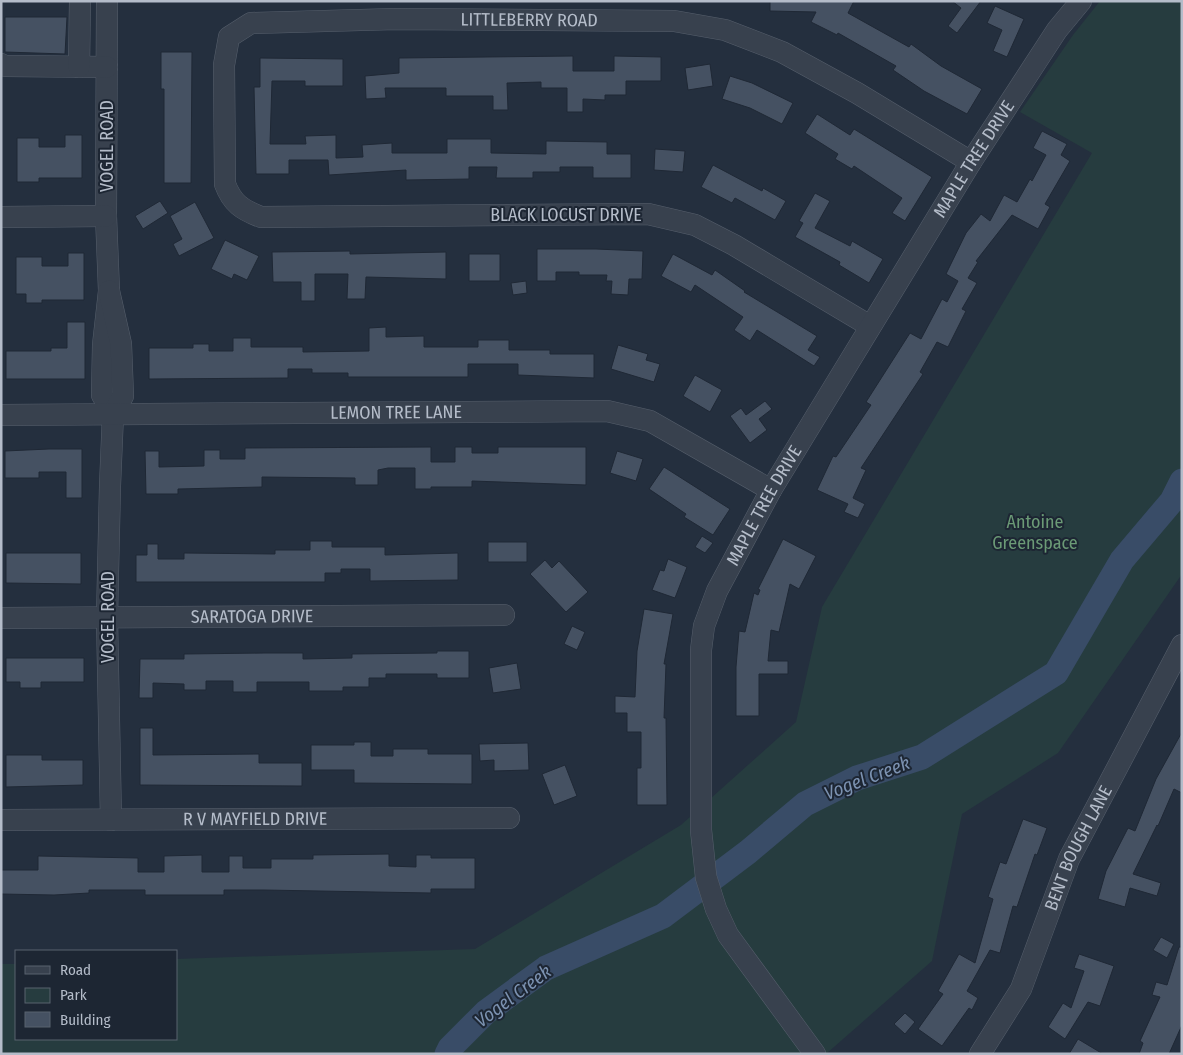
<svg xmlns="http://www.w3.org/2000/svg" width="1183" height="1055" viewBox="0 0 1183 1055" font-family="'Fira Sans Condensed',sans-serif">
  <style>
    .green { fill: #263c3f }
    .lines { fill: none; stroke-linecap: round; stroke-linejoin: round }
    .river { stroke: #394c67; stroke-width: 25 }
    .building { fill: #455162; stroke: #1f2835 }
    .minor-casing { stroke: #565f6c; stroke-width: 22 }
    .minor { stroke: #38414e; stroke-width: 21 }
    .labels { text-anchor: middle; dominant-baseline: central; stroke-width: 4; stroke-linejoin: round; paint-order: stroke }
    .street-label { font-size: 18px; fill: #b4bcc9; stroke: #1d2633 }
    .park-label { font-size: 18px; fill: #6b9a76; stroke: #1d2633 }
    .water-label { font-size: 19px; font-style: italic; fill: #7c92b1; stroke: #1d2633 }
  </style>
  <rect width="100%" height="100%" fill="#242f3e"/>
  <path class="green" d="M 1100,1 L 1182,1 L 1182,574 L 1058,753 L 962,814 L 932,961 L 826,1054 L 1,1054 L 1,964 L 16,964 L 16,1039 L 176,1039 L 176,959 L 475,949 L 681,825 L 796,722 L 822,607 L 1092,153 L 1020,112 L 1073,35 Z"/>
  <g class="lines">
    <path class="river" d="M 447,1054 L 450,1048 L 486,1012 L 546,968 L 663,916 L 748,852 L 805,804 L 857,778 L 922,757 L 1056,673 L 1122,560 L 1172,501 L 1182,481"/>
  </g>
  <path class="building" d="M 770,1 L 854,1 L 848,13 L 909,47 L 911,44 L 941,66 L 982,89 L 967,114 L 924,91 L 893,70 L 896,66 L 838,33 L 837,35 L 811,22 L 816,12 L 770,11 Z
    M 952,1 L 981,1 L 957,33 L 948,26 L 961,8 Z
    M 995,6 L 1024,19 L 1007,57 L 993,51 L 1002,30 L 987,23 Z
    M 5,17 L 67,17 L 65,54 L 5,52 Z
    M 161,52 L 192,52 L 191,183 L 164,183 L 164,89 L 161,89 Z
    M 573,56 L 573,71 L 614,71 L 614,56 L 661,57 L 661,81 L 626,81 L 626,95 L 605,95 L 605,100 L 583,99 L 583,112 L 567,112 L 567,88 L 541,88 L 541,82 L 507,83 L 508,110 L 493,110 L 493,96 L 446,96 L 446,88 L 385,88 L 386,98 L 366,99 L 365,76 L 399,73 L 399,58 Z
    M 260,58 L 343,59 L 343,86 L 305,86 L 305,81 L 272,81 L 270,144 L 306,144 L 305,136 L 336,135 L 336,158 L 363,157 L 362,145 L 392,143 L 392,153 L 447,153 L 447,139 L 491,139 L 491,153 L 546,154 L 546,141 L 607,142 L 607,154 L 631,154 L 631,178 L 593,178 L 593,167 L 560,167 L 560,172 L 533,172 L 533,178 L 496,178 L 497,167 L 469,167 L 469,179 L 406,180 L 406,170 L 329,175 L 328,160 L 289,160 L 289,174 L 256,174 L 254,87 L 260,87 Z
    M 710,64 L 713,86 L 688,90 L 685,68 Z
    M 730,76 L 752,83 L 793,103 L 782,124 L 750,108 L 722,99 Z
    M 817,114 L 850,135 L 854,129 L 932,177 L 905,221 L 892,213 L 902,198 L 854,166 L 852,169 L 835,159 L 838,154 L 805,133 Z
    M 1042,131 L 1067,144 L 1061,155 L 1070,161 L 1045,204 L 1050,207 L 1038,229 L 1012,215 L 976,261 L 978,262 L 968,278 L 977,283 L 962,309 L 966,311 L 948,347 L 937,342 L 920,372 L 923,374 L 861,468 L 866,470 L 853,498 L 865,504 L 858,518 L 844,512 L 848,504 L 817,490 L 833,456 L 836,457 L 871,405 L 866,402 L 910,333 L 921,339 L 942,299 L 947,302 L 958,281 L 946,274 L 966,233 L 981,214 L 990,221 L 1004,195 L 1017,202 L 1030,179 L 1032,181 L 1046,155 L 1033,148 Z
    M 65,135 L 82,135 L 82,178 L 39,178 L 39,182 L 17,182 L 17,138 L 39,138 L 39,147 L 65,147 Z
    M 655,149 L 685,151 L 683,172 L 654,170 Z
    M 713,165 L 762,191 L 763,188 L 786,201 L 775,220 L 735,198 L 732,203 L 701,187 Z
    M 815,193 L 830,201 L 815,228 L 850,246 L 852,241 L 883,259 L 869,283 L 839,265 L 840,262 L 795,237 L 803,223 L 799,221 Z
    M 160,201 L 168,213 L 143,229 L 135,216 Z
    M 195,202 L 214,238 L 179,256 L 173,244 L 182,239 L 170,216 Z
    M 225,240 L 259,256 L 247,280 L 234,274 L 232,279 L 211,269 Z
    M 537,249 L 596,249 L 643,251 L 642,279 L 629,279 L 628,295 L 611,294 L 612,281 L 606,281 L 607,275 L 579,275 L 579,272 L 556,272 L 556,281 L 537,281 Z
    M 350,251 L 350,254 L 446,252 L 446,279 L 366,277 L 365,299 L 347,299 L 348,274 L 315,274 L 315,301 L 301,301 L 301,282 L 273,282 L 272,252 Z
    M 68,253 L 84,253 L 84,300 L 42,300 L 42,303 L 26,303 L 26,294 L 16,294 L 16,257 L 42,257 L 42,266 L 68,266 Z
    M 469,254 L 500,254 L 500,281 L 469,281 Z
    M 673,254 L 712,275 L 715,270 L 745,291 L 744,292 L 817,336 L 808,350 L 820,357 L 814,366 L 757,330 L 750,341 L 734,330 L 743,317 L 695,285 L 691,292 L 661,276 Z
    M 526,281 L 527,293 L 513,295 L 511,283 Z
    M 67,322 L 85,322 L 85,379 L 6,379 L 6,351 L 51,351 L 51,348 L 67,348 Z
    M 386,327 L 386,337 L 424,336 L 424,347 L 478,347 L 478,340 L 509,340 L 509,350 L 550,350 L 550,354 L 594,354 L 594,378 L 518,375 L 518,364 L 468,364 L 468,377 L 348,377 L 348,373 L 312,373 L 312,369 L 288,369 L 288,378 L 149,379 L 149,348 L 193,348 L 193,344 L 209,344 L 209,351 L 233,351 L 233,338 L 251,338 L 251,347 L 303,347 L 303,352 L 369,351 L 369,328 Z
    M 618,345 L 648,354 L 646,360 L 660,364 L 654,382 L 611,369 Z
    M 695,375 L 722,390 L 710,412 L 683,396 Z
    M 765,401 L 772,409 L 759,419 L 767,430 L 750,443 L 730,416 L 741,408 L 746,415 Z
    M 431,447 L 431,462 L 455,462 L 455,447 L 472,447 L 472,453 L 498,453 L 498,447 L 586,447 L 586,485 L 472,481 L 472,487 L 431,487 L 431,489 L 415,489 L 415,468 L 388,468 L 378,470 L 378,485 L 355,485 L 355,478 L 262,477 L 262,487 L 178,489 L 178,494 L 146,494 L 145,451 L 159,451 L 159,467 L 204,466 L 204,450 L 220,450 L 220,459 L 245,459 L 245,448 Z
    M 49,449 L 82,449 L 82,498 L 66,498 L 66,472 L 39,472 L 39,478 L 5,478 L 5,451 Z
    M 617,451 L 643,459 L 636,481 L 610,473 Z
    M 664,467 L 730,509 L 713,535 L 684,517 L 686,514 L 649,489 Z
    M 702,536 L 713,543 L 705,553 L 695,547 Z
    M 783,539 L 816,556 L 799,589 L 790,584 L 779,632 L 771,630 L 768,661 L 788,661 L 788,674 L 759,674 L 759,716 L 736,716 L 736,667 L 739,631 L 745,632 L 754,593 L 758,595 L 760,590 L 758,589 Z
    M 310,541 L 332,541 L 332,547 L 385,547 L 385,555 L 458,553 L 458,580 L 370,581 L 370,569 L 341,569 L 341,573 L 325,573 L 325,582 L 136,582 L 136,555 L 147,555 L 147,544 L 158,544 L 158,559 L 184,559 L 184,553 L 275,554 L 275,550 L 310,550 Z
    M 488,542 L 527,542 L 527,562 L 488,562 Z
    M 6,553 L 81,553 L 81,584 L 6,583 Z
    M 668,559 L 687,567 L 675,598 L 652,590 L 660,570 L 664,571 Z
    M 545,560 L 552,568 L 559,561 L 588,592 L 566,612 L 530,574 Z
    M 644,609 L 673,614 L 664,664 L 666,664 L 664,718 L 666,718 L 667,805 L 637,805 L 637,768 L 641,768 L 641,732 L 627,732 L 627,713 L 615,713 L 615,696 L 635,697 L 637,651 Z
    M 572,626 L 585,632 L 577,650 L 564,644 Z
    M 437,651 L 469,651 L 469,678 L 437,678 L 437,674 L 386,674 L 386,678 L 369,678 L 369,687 L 343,687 L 343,691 L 309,691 L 309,682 L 257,682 L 257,692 L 233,692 L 233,681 L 206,681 L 206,690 L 184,690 L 184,684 L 153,683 L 153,698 L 139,698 L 140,659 L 184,659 L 184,654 L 265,653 L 303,653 L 303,659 L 352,658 L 352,654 L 437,653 Z
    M 6,658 L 84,658 L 84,682 L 41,682 L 41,688 L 20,688 L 20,682 L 6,682 Z
    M 517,663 L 521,689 L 493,693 L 489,668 Z
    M 140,728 L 153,728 L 153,755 L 259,754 L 259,763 L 302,763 L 302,786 L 140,785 Z
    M 1182,732 L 1182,793 L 1174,789 L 1158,826 L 1157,825 L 1133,874 L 1161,883 L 1157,896 L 1130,888 L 1125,907 L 1098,899 L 1106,871 L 1128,828 L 1135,831 L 1156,779 Z
    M 354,742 L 371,742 L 371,756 L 393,756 L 393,749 L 428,749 L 428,754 L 472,754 L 472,784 L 354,783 L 354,770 L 311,770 L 311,745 L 354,745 Z
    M 528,743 L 529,770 L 494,771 L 494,760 L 480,761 L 479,744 Z
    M 6,755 L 42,755 L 42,760 L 83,760 L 83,785 L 6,787 Z
    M 565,765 L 577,796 L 554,805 L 542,774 Z
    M 1023,819 L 1047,828 L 1037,855 L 1035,854 L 1017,907 L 1013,906 L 1000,953 L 990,950 L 967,991 L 978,998 L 972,1010 L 969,1008 L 942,1046 L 918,1029 L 943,994 L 938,991 L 959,954 L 975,963 L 993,899 L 988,897 L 1000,862 L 1006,864 Z
    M 389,854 L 389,866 L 416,867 L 416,855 L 431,855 L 431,858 L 475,858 L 475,889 L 431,889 L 431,893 L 264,890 L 224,890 L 224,895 L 145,895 L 145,890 L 89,890 L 89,893 L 54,895 L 1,894 L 1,870 L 38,870 L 38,856 L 138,858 L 138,872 L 164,872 L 164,856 L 202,855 L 202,872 L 229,872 L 229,856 L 243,856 L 243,868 L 271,868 L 271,859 L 313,859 L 313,855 Z
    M 1161,937 L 1174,944 L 1167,958 L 1153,950 Z
    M 1179,947 L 1182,947 L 1182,1025 L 1169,1054 L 1139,1054 L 1143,1043 L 1140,1041 L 1160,997 L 1152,995 L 1156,982 L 1167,985 Z
    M 1079,954 L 1114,966 L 1100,1006 L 1088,1002 L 1065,1039 L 1048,1027 L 1063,1003 L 1071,1008 L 1084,971 L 1074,968 Z
    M 905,1013 L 915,1022 L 905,1034 L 894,1024 Z
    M 1078,1039 L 1103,1054 L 1069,1054 Z"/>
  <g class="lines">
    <g class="minor-casing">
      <g id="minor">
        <path d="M 107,1 L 106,216 L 109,291 L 103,345 L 102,395 L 113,414"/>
        <path d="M 1,64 L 5,66 L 107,67"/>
        <path d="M 79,67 L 80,1"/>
        <path d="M 1,217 L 106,216"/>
        <path d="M 109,291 L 121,344 L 123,396 L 113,414 L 110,486 L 107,618 L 111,820"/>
        <path id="s1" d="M 870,326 L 734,245 L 695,225 L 648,214 L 261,217 C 242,210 232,203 225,184 L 224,65 L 229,37 L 251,23 L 396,19 L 674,21 L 725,30 L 782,52 L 857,93 L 971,162"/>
        <path id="s2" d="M 1,415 L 607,411 L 650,421 L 771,490"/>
        <path id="s3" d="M 1,618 L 504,615"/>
        <path id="s4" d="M 1,820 L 509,818"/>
        <path id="s5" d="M 815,1054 L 728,935 L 716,909 L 706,877 L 701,830 L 701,650 L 704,626 L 717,591 L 771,490 L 971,162 L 1057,30 L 1081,1"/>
        <path id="s6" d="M 980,1054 L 1021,989 L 1069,859 L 1182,645"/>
      </g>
    </g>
    <use href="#minor" class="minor"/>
  </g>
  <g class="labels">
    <g class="street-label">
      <text stroke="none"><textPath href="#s1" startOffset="1140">LITTLEBERRY ROAD</textPath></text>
      <text transform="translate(107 146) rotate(-90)">VOGEL ROAD</text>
      <text stroke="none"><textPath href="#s5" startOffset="1001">MAPLE TREE DRIVE</textPath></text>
      <text x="566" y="215">BLACK LOCUST DRIVE</text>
      <text stroke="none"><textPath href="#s2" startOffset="395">LEMON TREE LANE</textPath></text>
      <text stroke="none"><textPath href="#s5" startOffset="596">MAPLE TREE DRIVE</textPath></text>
      <text transform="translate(108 617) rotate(-90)">VOGEL ROAD</text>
      <text stroke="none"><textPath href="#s3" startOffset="251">SARATOGA DRIVE</textPath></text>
      <text stroke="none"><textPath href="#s4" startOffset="254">R V MAYFIELD DRIVE</textPath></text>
      <text stroke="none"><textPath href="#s6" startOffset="229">BENT BOUGH LANE</textPath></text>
    </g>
    <g class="park-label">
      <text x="1035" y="522">Antoine<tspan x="1035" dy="21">Greenspace</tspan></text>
    </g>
    <g class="water-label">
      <text transform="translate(867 778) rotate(-21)">Vogel Creek</text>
      <text transform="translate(513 996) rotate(-37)">Vogel Creek</text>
    </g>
  </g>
  <rect width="1183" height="1055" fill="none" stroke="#b4bcc9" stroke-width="5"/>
  <rect x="15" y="950" width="162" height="90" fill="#1d2633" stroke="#59626f"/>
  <rect x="25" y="966" width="25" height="8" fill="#38414e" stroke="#59626f"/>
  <text x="60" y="975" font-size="15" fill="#b4bcc9">Road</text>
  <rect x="25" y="988" width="25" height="15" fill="#263c3f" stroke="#59626f"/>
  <text x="60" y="1000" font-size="15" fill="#b4bcc9">Park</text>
  <rect x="25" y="1012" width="25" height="15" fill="#455162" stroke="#59626f"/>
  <text x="60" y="1025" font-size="15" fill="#b4bcc9">Building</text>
</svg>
